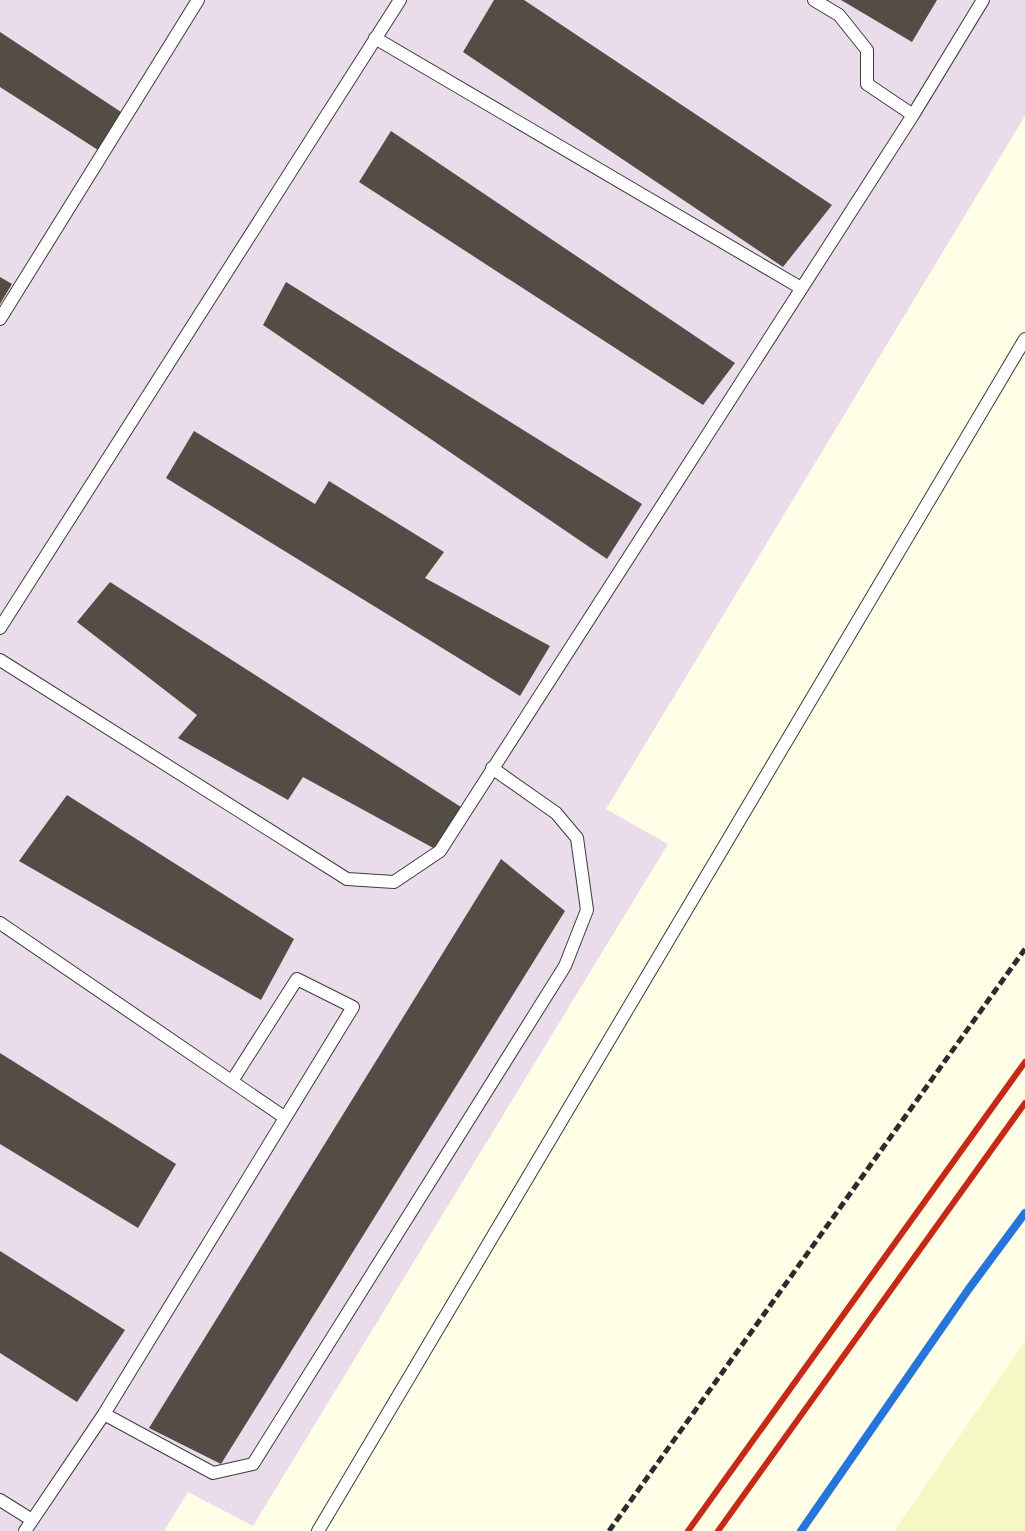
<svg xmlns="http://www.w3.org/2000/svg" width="1025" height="1531" viewBox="0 0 1025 1531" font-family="Spectral,serif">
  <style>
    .industrial { fill: #eadcea }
    .farmland { fill: #f4f8c4 }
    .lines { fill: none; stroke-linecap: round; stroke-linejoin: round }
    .stream { stroke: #2575da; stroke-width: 8 }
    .building { fill: #534d45 }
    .service-casing { stroke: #3d3d3d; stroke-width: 14 }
    .path { stroke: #2c2c2c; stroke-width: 5; stroke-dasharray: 8 4; stroke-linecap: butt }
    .service { stroke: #fff; stroke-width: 12 }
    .rail { stroke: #c62a16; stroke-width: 6 }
  </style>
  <rect width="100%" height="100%" fill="#fffee6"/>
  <path class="industrial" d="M 0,0 L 1025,0 L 1025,116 L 606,809 L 668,844 L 253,1526 L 188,1492 L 164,1531 L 0,1531 Z"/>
  <path class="farmland" d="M 1025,1341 L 1025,1531 L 894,1531 Z"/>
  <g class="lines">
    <path class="stream" d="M 801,1531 L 968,1290 L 1025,1213"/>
  </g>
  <path class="building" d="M 494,0 L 524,0 L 832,205 L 783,267 L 463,52 Z
    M 841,0 L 937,0 L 912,42 Z
    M 0,32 L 121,112 L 98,150 L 0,87 Z
    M 391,131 L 735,363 L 703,405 L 359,182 Z
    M 0,277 L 12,284 L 0,304 Z
    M 286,282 L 642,504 L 607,559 L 263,325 Z
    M 194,431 L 315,504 L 329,481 L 444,552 L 425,578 L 550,646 L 520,696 L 166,478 Z
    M 110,582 L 461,807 L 437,850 L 303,777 L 288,800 L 178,738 L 197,715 L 77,622 Z
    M 67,795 L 294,939 L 261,1000 L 19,861 Z
    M 501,859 L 565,911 L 221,1464 L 149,1428 Z
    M 0,1053 L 176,1164 L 138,1228 L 0,1144 Z
    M 0,1251 L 125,1330 L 77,1402 L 0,1353 Z"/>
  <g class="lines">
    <g class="service-casing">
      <path id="service" d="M 814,0 L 839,15 L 867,50 L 867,84 L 913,115
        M 375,38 L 801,288
        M 0,319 L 198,0
        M 0,628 L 400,0
        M 0,660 L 347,879 L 394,882 L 440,851 L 913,115 L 983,0
        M 0,923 L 284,1117
        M 104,1414 L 213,1473 L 253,1464 L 565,966 L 587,910 L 577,838 L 556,813 L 492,768
        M 0,1500 L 32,1520
        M 25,1531 L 104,1414 L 353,1007 L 297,979 L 232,1081
        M 318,1531 L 1025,339"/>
    </g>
    <path class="path" d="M 609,1531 L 1025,949"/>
    <use href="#service" class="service"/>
    <path class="rail" d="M 688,1531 L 1025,1062
      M 718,1531 L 1025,1103"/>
  </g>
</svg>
